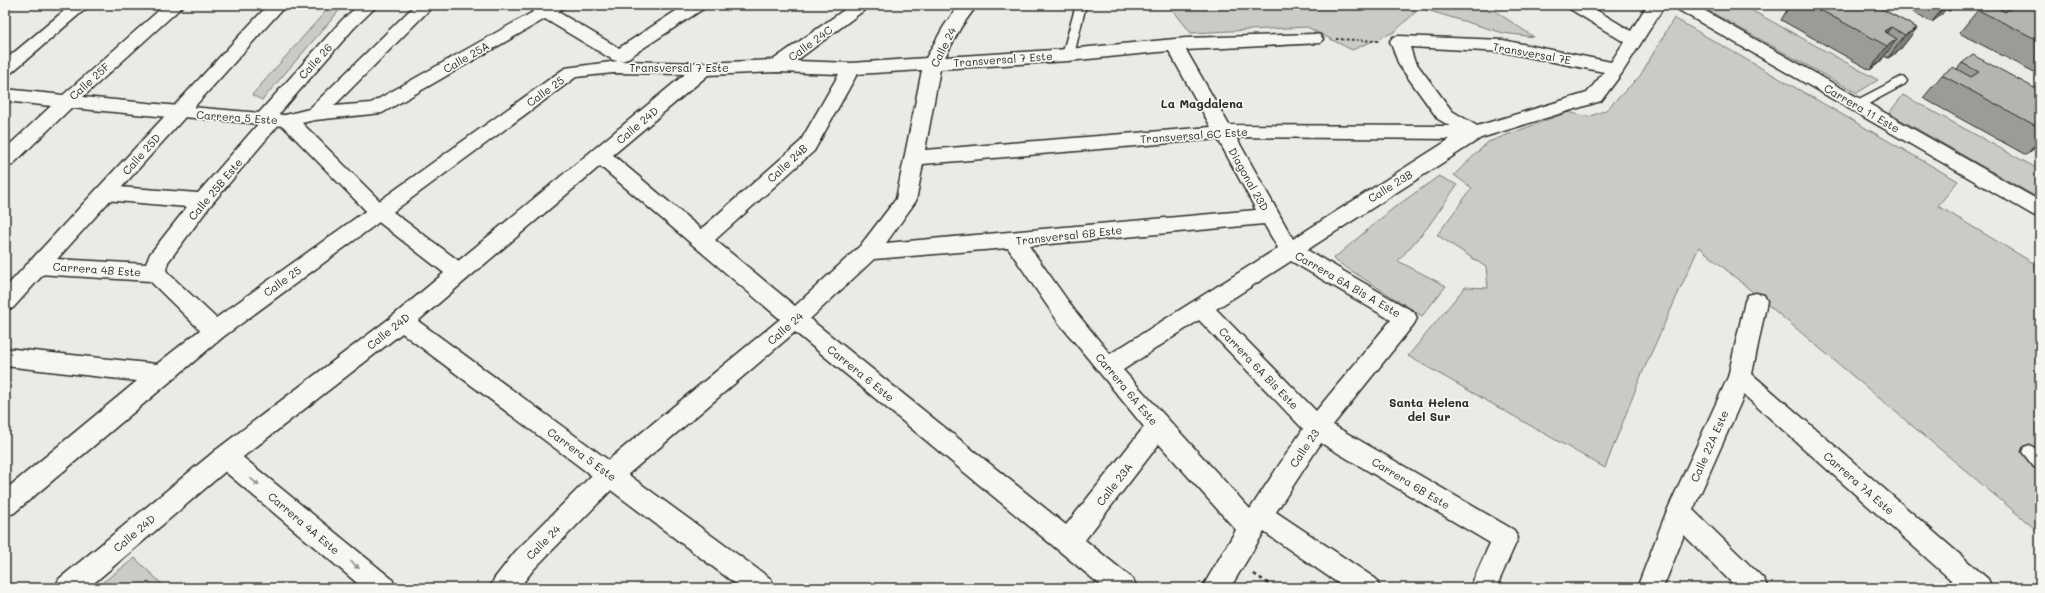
<svg xmlns="http://www.w3.org/2000/svg" width="2045" height="593" viewBox="0 0 2045 593" font-family="Mali,sans-serif">
  <style>
    .green { fill: #cacac7; stroke: #7a7a79 }
    .lines { fill: none; stroke-linecap: round; stroke-linejoin: round }
    .service-casing { stroke: #2b2b2b; stroke-width: 3 }
    .minor-casing { stroke: #2b2b2b; stroke-width: 3 }
    .tertiary-casing { stroke: #2b2b2b; stroke-width: 3 }
    .secondary-casing { stroke: #2b2b2b; stroke-width: 3 }
    .path-far1 { stroke: #2b2b2b; stroke-width: 2; stroke-dasharray: 2.5 2.5; stroke-linecap: butt }
    .path { stroke: #2b2b2b; stroke-width: 2.5; stroke-dasharray: 3.5 3.5; stroke-linecap: butt }
    .service { fill: #f6f6f2; fill-rule: evenodd }
    .minor { fill: #f6f6f2; fill-rule: evenodd }
    .tertiary { fill: #f6f6f2; fill-rule: evenodd }
    .secondary { fill: #f6f6f2; fill-rule: evenodd }
    .wall { fill: #9b9b98; stroke: #2b2b2b }
    .shaded-wall { fill: #7e7e7c; stroke: #2b2b2b }
    .building { fill: #b4b4b1; stroke: #2b2b2b }
    .oneway { fill: #90908e }
    .labels { text-anchor: middle; dominant-baseline: central; stroke-width: 3.5; stroke-linejoin: round; paint-order: stroke }
    .street-label { font-size: 11px; fill: #2b2b2b; stroke: #f6f6f2 }
    .neighbourhood-label { font-size: 12px; font-weight: bold; fill: #2b2b2b; stroke: #f6f6f2 }
  </style>
  <rect width="100%" height="100%" fill="#eaeae6"/>
  <filter id="ink" filterUnits="userSpaceOnUse"><feTurbulence type="fractalNoise" baseFrequency=".025" numOctaves="2"/><feDisplacementMap in="SourceGraphic" scale="8" xChannelSelector="R" yChannelSelector="G"/><feConvolveMatrix kernelMatrix="1 2 1 2 8 2 1 2 1" color-interpolation-filters="sRGB"/></filter>
  <g filter="url(#ink)">
    <path class="green" d="M 331,5 L 344,5 L 262,100 L 252,95 Z
      M 1169,5 L 1486,5 L 1534,37 L 1503,33 L 1420,8 L 1394,32 L 1352,50 L 1307,27 L 1191,33 Z
      M 1698,5 L 1742,5 L 1878,80 L 1857,93 Z
      M 1674,18 L 1958,181 L 1938,206 L 2040,267 L 2040,533 L 1699,247 L 1640,378 L 1605,468 L 1408,356 L 1465,287 L 1488,288 L 1486,267 L 1437,235 L 1472,188 L 1454,175 L 1488,142 L 1568,112 L 1589,117 L 1606,110 L 1640,76 Z
      M 1903,95 L 2040,170 L 2040,199 L 1889,113 Z
      M 1439,176 L 1457,185 L 1427,228 L 1398,261 L 1446,286 L 1422,316 L 1333,259 L 1391,210 Z
      M 135,558 L 166,588 L 95,588 Z"/>
    <g class="lines">
      <g class="service-casing">
        <path id="service" d="M 1076,5 L 1086,5 L 1074,55 L 1068,59 L 1062,55 Z
          M 1901,77 L 1905,78 L 1907,81 L 1905,84 L 1861,108 L 1853,108 L 1851,105 L 1853,102 Z
          M 2030,445 L 2040,452 L 2040,469 L 2034,467 L 2022,452 L 2024,447 Z"/>
      </g>
      <g class="minor-casing">
        <path id="minor" d="M 71,5 L 90,5 L 11,73 L 5,75 L 5,60 Z
          M 165,5 L 184,5 L 83,97 L 179,106 L 186,108 L 188,112 L 186,116 L 179,118 L 71,108 L 12,165 L 5,167 L 5,149 L 51,106 L 5,101 L 5,89 L 63,95 Z
          M 359,5 L 378,5 L 354,28 L 279,114 L 281,116 L 309,109 L 415,5 L 434,5 L 334,106 L 371,103 L 533,12 L 528,5 L 566,5 L 558,12 L 619,48 L 685,5 L 706,5 L 703,9 L 625,60 L 620,61 L 703,63 L 773,60 L 851,5 L 871,5 L 796,61 L 851,63 L 926,58 L 944,26 L 959,5 L 977,5 L 961,27 L 945,57 L 1068,49 L 1186,38 L 1314,34 L 1320,35 L 1323,39 L 1320,43 L 1186,50 L 1229,125 L 1450,126 L 1438,119 L 1399,65 L 1390,41 L 1393,37 L 1399,36 L 1503,40 L 1611,62 L 1624,42 L 1570,9 L 1567,5 L 1588,5 L 1631,31 L 1647,5 L 1665,5 L 1622,73 L 1601,101 L 1481,138 L 1307,250 L 1414,312 L 1417,318 L 1414,324 L 1333,425 L 1514,530 L 1518,538 L 1496,588 L 1470,588 L 1490,543 L 1321,443 L 1276,512 L 1376,579 L 1380,588 L 1345,588 L 1264,532 L 1230,588 L 1202,588 L 1236,530 L 1159,444 L 1085,540 L 1133,579 L 1137,588 L 1104,588 L 795,332 L 619,482 L 533,570 L 519,588 L 490,588 L 494,579 L 515,552 L 601,466 L 780,319 L 600,166 L 467,279 L 459,281 L 451,279 L 448,273 L 451,267 L 685,74 L 613,73 L 576,77 L 223,337 L 14,513 L 5,516 L 5,490 L 137,381 L 5,366 L 5,348 L 157,364 L 200,330 L 150,281 L 38,274 L 30,272 L 27,266 L 30,260 L 38,258 L 146,264 L 150,254 L 187,207 L 105,200 L 98,198 L 95,193 L 98,188 L 105,186 L 198,193 L 258,124 L 254,119 L 257,115 L 342,20 ZM 545,19 L 613,60 L 618,61 L 565,68 L 216,318 L 168,273 L 166,270 L 168,262 L 210,206 L 280,123 L 288,126 L 315,120 L 382,113 ZM 1410,47 L 1503,52 L 1604,72 L 1587,93 L 1477,126 L 1452,111 L 1414,60 ZM 1169,51 L 1211,127 L 925,150 L 940,69 L 1068,61 ZM 922,70 L 896,199 L 860,246 L 795,306 L 715,240 L 814,151 L 857,74 ZM 777,72 L 839,74 L 800,142 L 701,229 L 613,155 L 708,75 ZM 1236,137 L 1450,139 L 1293,239 ZM 1218,139 L 1256,210 L 886,243 L 916,201 L 923,164 ZM 1264,224 L 1278,248 L 1110,354 L 1075,311 L 1029,246 ZM 1008,248 L 1059,323 L 1144,427 L 1066,525 L 810,319 L 874,259 ZM 1291,261 L 1391,320 L 1316,411 L 1216,309 ZM 1199,320 L 1303,429 L 1250,509 L 1123,370 Z
          M 1674,5 L 1695,5 L 2040,201 L 2040,217 L 2033,215 L 1677,9 Z
          M 1756,293 L 1764,295 L 1767,301 L 1752,374 L 1988,579 L 1992,588 L 1960,588 L 1744,395 L 1693,510 L 1764,579 L 1768,588 L 1737,588 L 1684,535 L 1663,588 L 1637,588 L 1666,513 L 1728,377 L 1745,301 L 1748,295 Z
          M 225,446 L 234,450 L 392,579 L 396,588 L 363,588 L 216,464 L 213,457 L 216,450 Z"/>
      </g>
      <g class="tertiary-casing">
        <path id="tertiary" d="M 179,106 L 295,116 L 385,206 L 467,267 L 470,273 L 467,279 L 418,321 L 771,579 L 775,588 L 741,588 L 402,333 L 234,464 L 88,588 L 55,588 L 59,579 L 216,450 L 394,315 L 444,273 L 371,216 L 283,126 L 172,116 L 170,112 L 172,108 Z"/>
      </g>
      <g class="secondary-casing">
        <path id="secondary" d="M 268,5 L 286,5 L 13,308 L 5,310 L 5,288 Z"/>
      </g>
      <path class="path-far1" d="M 1336,39 L 1379,41"/>
      <path class="path" d="M 1254,574 L 1275,588"/>
      <use href="#service" class="service"/>
      <use href="#minor" class="minor"/>
      <use href="#tertiary" class="tertiary"/>
      <use href="#secondary" class="secondary"/>
    </g>
    <path class="wall" d="M 1790,5 L 1875,5 L 1917,28 L 1899,51 L 1888,58 L 1884,56 L 1880,62 L 1870,70 L 1781,20 Z
      M 1900,5 L 1958,5 L 1949,11 L 1945,9 L 1941,15 L 1932,22 Z
      M 1986,5 L 2040,5 L 2040,75 L 1959,33 L 1978,10 Z
      M 1962,63 L 2040,91 L 2040,142 L 2026,155 L 1923,98 L 1942,75 L 1957,69 Z"/>
    <path class="shaded-wall" d="M 1945,5 L 1949,5 L 1941,15 L 1932,22 Z
      M 1953,5 L 1958,5 L 1949,11 Z
      M 1891,27 L 1880,42 L 1884,31 Z
      M 1917,28 L 1899,51 L 1888,58 L 1905,35 Z
      M 1897,39 L 1880,62 L 1870,70 L 1887,46 Z
      M 2040,140 L 2040,142 L 2036,147 L 2026,155 Z"/>
    <path class="building" d="M 1811,5 L 1875,5 L 1917,28 L 1905,35 L 1891,27 L 1884,31 L 1897,39 L 1887,46 Z
      M 1986,5 L 1992,5 L 2005,12 L 2013,7 L 2009,5 L 2032,5 L 2040,9 L 2040,41 L 1978,10 Z
      M 1973,55 L 2040,91 L 2040,128 L 1942,75 L 1953,67 L 1971,77 L 1979,72 L 1962,63 Z"/>
    <defs><path id="oneway-solid" d="M-6-.8H1V-3.2L6.5 0L1 3.2V.8H-6Z"/></defs>
    <g class="oneway">
      <use href="#oneway-solid" transform="translate(255 482) rotate(40)"/>
      <use href="#oneway-solid" transform="translate(355 565) rotate(40)"/>
    </g>
  </g>
  <g class="labels">
    <g class="street-label">
      <text transform="translate(810 43) rotate(-36)">Calle 24C</text>
      <text transform="translate(943 47) rotate(-63)">Calle 24</text>
      <text transform="translate(1532 53) rotate(10)">Transversal 7E</text>
      <text transform="translate(466 57) rotate(-30)">Calle 25A</text>
      <text transform="translate(1003 59) rotate(-4)">Transversal 7 Este</text>
      <text transform="translate(315 61) rotate(-48)">Calle 26</text>
      <text x="679" y="67">Transversal 7 Este</text>
      <text transform="translate(89 81) rotate(-42)">Calle 25F</text>
      <text transform="translate(545 91) rotate(-36)">Calle 25</text>
      <text transform="translate(1862 108) rotate(30)">Carrera 11 Este</text>
      <text transform="translate(237 117) rotate(4)">Carrera 5 Este</text>
      <text transform="translate(637 125) rotate(-40)">Calle 24D</text>
      <text transform="translate(1194 135) rotate(-4)">Transversal 6C Este</text>
      <text transform="translate(141 154) rotate(-48)">Calle 25D</text>
      <text transform="translate(787 163) rotate(-43)">Calle 24B</text>
      <text transform="translate(1249 179) rotate(61)">Diagonal 23D</text>
      <text transform="translate(1390 186) rotate(-32)">Calle 23B</text>
      <text transform="translate(215 189) rotate(-50)">Calle 25B Este</text>
      <text transform="translate(1069 235) rotate(-6)">Transversal 6B Este</text>
      <text transform="translate(97 269) rotate(4)">Carrera 4B Este</text>
      <text transform="translate(282 281) rotate(-36)">Calle 25</text>
      <text transform="translate(1348 284) rotate(30)">Carrera 6A Bis A Este</text>
      <text transform="translate(785 328) rotate(-41)">Calle 24</text>
      <text transform="translate(388 331) rotate(-38)">Calle 24D</text>
      <text transform="translate(1259 368) rotate(46)">Carrera 6A Bis Este</text>
      <text transform="translate(861 373) rotate(39)">Carrera 6 Este</text>
      <text transform="translate(1127 389) rotate(50)">Carrera 6A Este</text>
      <text transform="translate(1709 446) rotate(-66)">Calle 22A Este</text>
      <text transform="translate(1304 448) rotate(-56)">Calle 23</text>
      <text transform="translate(582 454) rotate(36)">Carrera 5 Este</text>
      <text transform="translate(1411 483) rotate(31)">Carrera 6B Este</text>
      <text transform="translate(1859 483) rotate(41)">Carrera 7A Este</text>
      <text transform="translate(1114 484) rotate(-52)">Calle 23A</text>
      <text transform="translate(304 523) rotate(40)">Carrera 4A Este</text>
      <text transform="translate(134 533) rotate(-40)">Calle 24D</text>
      <text transform="translate(543 542) rotate(-45)">Calle 24</text>
    </g>
    <g class="neighbourhood-label">
      <text x="1202" y="103">La Magdalena</text>
      <text x="1429" y="402">Santa Helena<tspan x="1429" dy="14">del Sur</tspan></text>
    </g>
  </g>
  <rect width="2045" height="593" fill="none" stroke="#f6f6f2" stroke-width="20"/>
  <rect x="10" y="10" width="2025" height="573" fill="none" stroke="#2b2b2b" stroke-width="1.5" filter="url(#ink)"/>
</svg>
